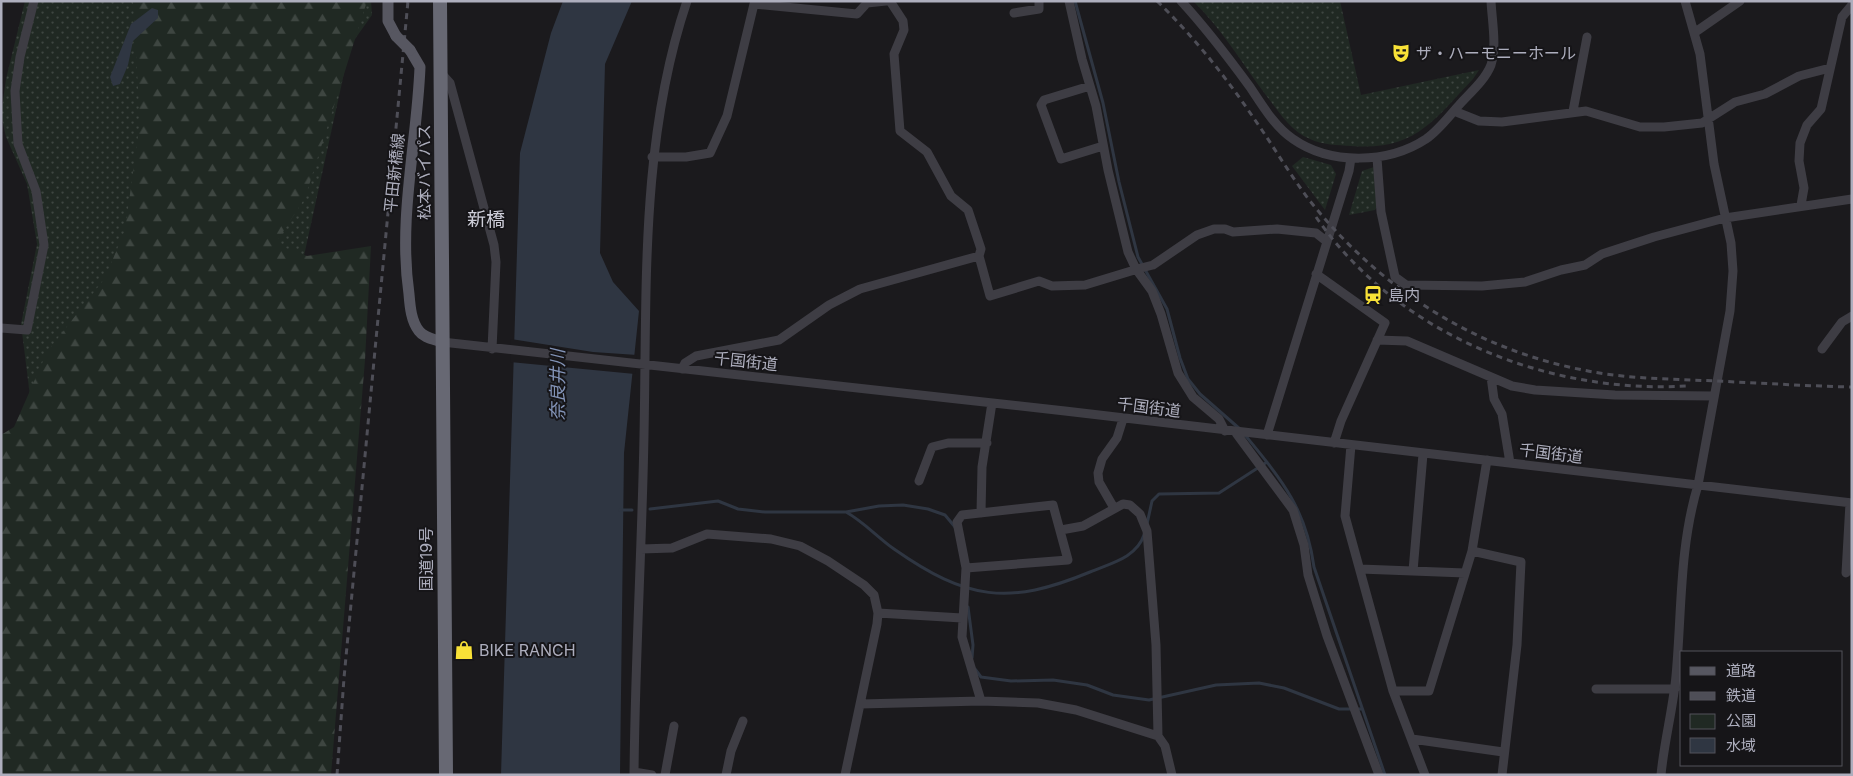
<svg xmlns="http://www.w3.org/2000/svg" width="1853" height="776" viewBox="0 0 1853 776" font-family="Inter,'Noto Sans JP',sans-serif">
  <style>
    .green { fill: url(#green-dots) }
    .forest { fill: url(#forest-firs) }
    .water { fill: #2f3642 }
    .pier { fill: #1b1a1d }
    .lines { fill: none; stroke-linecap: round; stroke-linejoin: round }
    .stream { stroke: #2f3642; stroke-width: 3 }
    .minor { stroke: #3e3d44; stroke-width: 9 }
    .major { stroke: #575761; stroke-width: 11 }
    .highway { stroke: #676873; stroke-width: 14 }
    .rail { stroke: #4e4e57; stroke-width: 3; stroke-dasharray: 6 5; stroke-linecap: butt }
    .major-bridge { stroke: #575761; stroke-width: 11 }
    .labels { text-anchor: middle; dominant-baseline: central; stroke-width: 4; stroke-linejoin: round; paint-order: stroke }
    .poi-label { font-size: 16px; fill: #adaebd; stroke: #161518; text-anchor: start }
    .street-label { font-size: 16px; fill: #adaebd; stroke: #161518 }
    .water-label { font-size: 18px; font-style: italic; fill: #8394b8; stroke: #161518 }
    .quarter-label { font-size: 19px; fill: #ceced9; stroke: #161518 }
  </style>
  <defs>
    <pattern id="green-dots" width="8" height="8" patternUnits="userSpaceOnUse" patternTransform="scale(1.25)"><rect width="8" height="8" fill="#202923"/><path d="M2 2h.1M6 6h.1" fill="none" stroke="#3e4641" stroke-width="1.8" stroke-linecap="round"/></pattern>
    <pattern id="forest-firs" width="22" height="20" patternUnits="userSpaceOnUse" patternTransform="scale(1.25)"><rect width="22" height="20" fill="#202923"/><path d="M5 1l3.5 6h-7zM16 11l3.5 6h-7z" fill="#3e4641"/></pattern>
  </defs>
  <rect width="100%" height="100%" fill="#1b1a1d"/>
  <path class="green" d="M 25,1 L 371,1 L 372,15 L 350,46 L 302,265 L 32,412 L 21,324 L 37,244 L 27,184 L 6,137 L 1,115 L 6,79 Z
    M 1193,1 L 1340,1 L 1361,95 L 1479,70 L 1473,79 C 1433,121 1415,151 1351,146 C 1338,145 1322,145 1310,139 C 1290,131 1278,110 1265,94 C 1242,63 1221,28 1193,1 Z
    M 1303,157 L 1331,165 L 1336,174 L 1325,210 L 1292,166 Z
    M 1374,167 L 1377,207 L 1375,210 L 1349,215 L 1362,171 Z"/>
  <path class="forest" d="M 133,1 L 367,1 L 305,198 L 275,244 L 307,256 L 371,246 L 365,360 L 331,775 L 1,775 L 1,435 L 14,427 L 47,352 L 105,278 L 125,230 L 140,122 Z"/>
  <path class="water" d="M 563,1 L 632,1 L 605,64 L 600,253 L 613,282 L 639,311 L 624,453 L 620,775 L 501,775 L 520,153 L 551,33 Z
    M 152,8 L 158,10 L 158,18 L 133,41 L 128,65 L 120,84 L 113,86 L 110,77 L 131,24 Z"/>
  <path class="pier" d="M 511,339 L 593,352 L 637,355 L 635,374 L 510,362 Z"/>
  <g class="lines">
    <path class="stream" d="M 1075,1 L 1103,103 L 1119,182 L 1138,257 L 1167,309 L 1180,358 L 1188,379 L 1200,394 L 1241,430
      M 1245,435 C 1281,479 1306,508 1314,567 L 1385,775
      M 650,509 L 718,501 L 738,509 L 765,512 L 846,512 L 879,506 L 903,505 L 928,509 L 945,515 L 955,527
      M 620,510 L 632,510
      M 846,512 C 864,522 877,537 894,549 C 967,600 1008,606 1090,572 C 1111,563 1136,558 1144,535
      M 1147,524 L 1152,501 L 1159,494 L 1219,493 L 1267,462
      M 968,607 L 973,645 L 972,658
      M 975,669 L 981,677 L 1011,681 L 1053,680 L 1087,685 L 1113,695 L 1149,700 L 1216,685 L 1259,683 L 1284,688 L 1339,709 L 1361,709"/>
    <path class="minor" d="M 890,1 L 903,21 L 904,30 L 894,54 L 900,131 L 927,152 L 951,196 L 968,210 L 981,249 L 979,256 L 990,296 L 1039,281 L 1052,286 L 1085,285 L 1141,268 L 1153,265 L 1197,235 L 1214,229 L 1225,229 L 1233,232 L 1277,229 L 1316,233 L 1326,241
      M 1069,1 L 1082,59 L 1096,106 L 1108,170 L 1128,252 L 1136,269 L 1152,291 L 1161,314 L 1178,373 L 1193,397 L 1219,419 L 1225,431
      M 1181,1 C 1206,28 1228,57 1250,87 C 1262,105 1275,127 1293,139 C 1330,165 1388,164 1426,139 C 1439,130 1450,115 1460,104 C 1471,92 1485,80 1491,65 C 1497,46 1492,21 1491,1
      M 1014,13 L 1039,9 L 1039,1
      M 1694,33 L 1740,1
      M 441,73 L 450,83 L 494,245 L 496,262 L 492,349
      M 1090,86 L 1044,100 L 1041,105 L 1061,159 L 1103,146
      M 1454,111 L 1479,121 L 1502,122 L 1586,111 L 1640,127 L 1664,127 L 1702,123 L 1735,102 L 1765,94 L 1799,76 L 1830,68
      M 1573,111 L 1587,37
      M 652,157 L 686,157 L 710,153 L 727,116 L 754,4 L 857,14 L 867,3 L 886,1
      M 1377,158 L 1381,212 L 1395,277 L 1406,285 L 1482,286 L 1525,282 L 1561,270 L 1585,265 L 1602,254 L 1654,237 L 1725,218 L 1852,199
      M 1801,205 L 1804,188 L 1799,161 L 1800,143 L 1807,125 L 1821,109 L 1842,17 L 1852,5
      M 1316,274 L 1385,323 L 1341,421 L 1334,443
      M 1,328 L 27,330 L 44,245 L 36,191 L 18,144 L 15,91 L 20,57 L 34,1
      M 1377,340 L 1407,341 L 1512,386 L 1535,390 L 1615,395 L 1714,396
      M 442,342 L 1065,411 L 1852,503
      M 1822,349 L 1842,322 L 1852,316
      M 682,369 L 685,363 L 696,356 L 779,340 L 829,305 L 860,289 L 979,256
      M 1491,377 L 1494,399 L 1502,414 L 1510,463
      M 1236,433 L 1293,510 L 1304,545 L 1308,575 L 1327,636 L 1379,775
      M 1267,435 L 1349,171 L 1351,158
      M 1351,445 L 1345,516 L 1393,691 L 1425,775
      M 919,481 L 932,447 L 948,443 L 987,443
      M 1114,508 L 1099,482 L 1098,473 L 1102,459 L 1117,438 L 1123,419
      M 981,513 L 982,467 L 992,403
      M 1061,530 L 1083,526 L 1123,504 L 1130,505 L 1140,514 L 1147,531 L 1156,645 L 1158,736
      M 641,549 L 672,548 L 707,534 L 771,539 L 800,546 L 828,561 L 864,585 L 874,595 L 878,613 L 877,624 L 845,775
      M 1472,551 L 1521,562 L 1517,645 L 1502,775
      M 966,568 L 1068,560 L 1053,505 L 962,515 L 957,522 L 966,568 L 962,637 L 981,701
      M 1360,569 L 1465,573
      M 1413,571 L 1423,454
      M 1846,573 L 1850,503
      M 878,613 L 962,618
      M 1596,689 L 1675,689
      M 1393,691 L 1429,691 L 1472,551 L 1487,460
      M 860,704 L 981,701 L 1038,703 L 1076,710 L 1158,736 L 1165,746 L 1172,775
      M 1412,739 L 1503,752
      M 634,772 L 652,775
      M 634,775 C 635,661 642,548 644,435 C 647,290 640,140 687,1
      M 665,775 L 674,726
      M 726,775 L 731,751 L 743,721
      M 1661,775 C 1664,742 1673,709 1676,676 C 1682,611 1679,548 1698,485 L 1730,311 L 1733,271 L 1731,243 L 1714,164 L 1700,54 L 1685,1"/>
    <path class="major" d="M 388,1 L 388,21 L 396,36
      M 410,50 L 420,67 C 417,143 398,218 409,294 C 410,306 411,321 419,331 C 424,338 434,339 442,342"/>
    <path class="highway" d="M 440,1 L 446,775"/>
    <path class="rail" d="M 1157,1 C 1194,37 1226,77 1255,120 C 1274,147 1290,175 1310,201 C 1381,290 1476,350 1588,371 C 1629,379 1673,379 1715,381 C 1761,383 1806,386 1852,387
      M 1316,217 C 1397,334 1546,394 1686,386
      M 337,775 L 344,678 L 408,1"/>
    <path class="major-bridge" d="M 396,36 L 410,50"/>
  </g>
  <defs>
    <g id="theatre-bare" transform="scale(1.5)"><path d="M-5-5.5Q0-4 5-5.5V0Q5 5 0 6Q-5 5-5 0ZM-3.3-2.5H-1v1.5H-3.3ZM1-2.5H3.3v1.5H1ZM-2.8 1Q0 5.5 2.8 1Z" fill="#f8e137" stroke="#161518" stroke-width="2.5" paint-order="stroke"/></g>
    <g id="station-bare" transform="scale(1.5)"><path d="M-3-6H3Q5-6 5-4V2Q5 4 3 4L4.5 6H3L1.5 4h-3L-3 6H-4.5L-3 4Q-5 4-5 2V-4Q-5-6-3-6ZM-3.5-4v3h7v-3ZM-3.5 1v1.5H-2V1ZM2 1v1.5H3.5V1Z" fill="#f8e137" stroke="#161518" stroke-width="2.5" paint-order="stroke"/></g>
    <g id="shop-bare" transform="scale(1.5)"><path d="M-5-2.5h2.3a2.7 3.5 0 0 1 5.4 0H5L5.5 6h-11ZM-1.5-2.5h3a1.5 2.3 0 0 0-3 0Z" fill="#f8e137" stroke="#161518" stroke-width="2.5" paint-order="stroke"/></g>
  </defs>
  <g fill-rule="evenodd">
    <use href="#theatre-bare" x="1401" y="53"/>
    <use href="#station-bare" x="1373" y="295"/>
    <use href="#shop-bare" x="464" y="650"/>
  </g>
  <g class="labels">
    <g class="poi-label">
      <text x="1416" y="53">ザ・ハーモニーホール</text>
      <text x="1388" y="295">島内</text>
      <text x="479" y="650">BIKE RANCH</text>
    </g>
    <g class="street-label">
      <text transform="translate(424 172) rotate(-90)">松本バイパス</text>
      <text transform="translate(394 173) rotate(-84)">平田新橋線</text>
      <text transform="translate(746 361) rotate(6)">千国街道</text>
      <text transform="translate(1149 407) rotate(7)">千国街道</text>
      <text transform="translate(1551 453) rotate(7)">千国街道</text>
      <text transform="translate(426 559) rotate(-90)">国道19号</text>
    </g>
    <g class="water-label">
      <text transform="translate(557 385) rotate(-90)">奈良井川</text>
    </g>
    <g class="quarter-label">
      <text x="486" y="219">新橋</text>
    </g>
  </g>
  <rect width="1853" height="776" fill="none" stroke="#adaebd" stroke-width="5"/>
  <rect x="1680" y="651" width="162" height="115" fill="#161518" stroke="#52525a"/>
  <rect x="1690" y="667" width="25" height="8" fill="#575761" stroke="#52525a"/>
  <text x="1726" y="676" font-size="15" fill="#adaebd">道路</text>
  <rect x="1690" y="692" width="25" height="8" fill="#4e4e57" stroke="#52525a"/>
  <text x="1726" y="701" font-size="15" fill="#adaebd">鉄道</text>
  <rect x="1690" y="714" width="25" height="15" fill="#202923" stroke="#52525a"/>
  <text x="1726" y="726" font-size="15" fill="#adaebd">公園</text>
  <rect x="1690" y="738" width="25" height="15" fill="#2f3642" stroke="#52525a"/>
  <text x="1726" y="751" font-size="15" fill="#adaebd">水域</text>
</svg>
